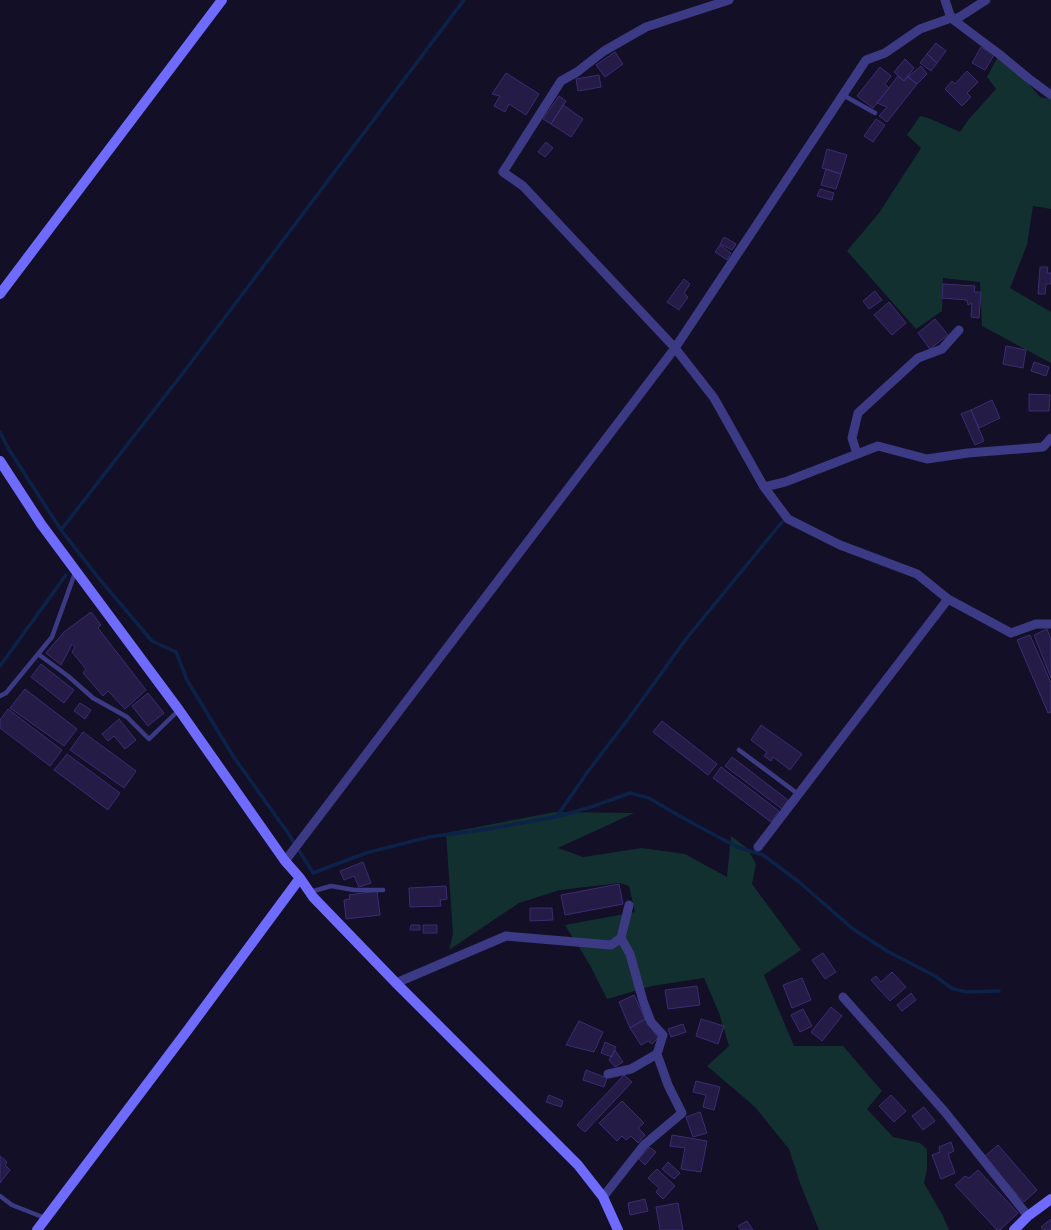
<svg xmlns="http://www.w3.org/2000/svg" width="1051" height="1230" viewBox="0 0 1051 1230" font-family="'Noto Sans',sans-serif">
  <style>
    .green { fill: #12302f }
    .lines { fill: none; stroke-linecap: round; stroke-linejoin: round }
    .stream { stroke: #0c2248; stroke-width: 3.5 }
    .building { fill: #241b47; stroke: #3b2d73 }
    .lane { stroke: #3d3a85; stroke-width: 4.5 }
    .street { stroke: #3d3a85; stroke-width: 9 }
    .secondary { stroke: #6f6bff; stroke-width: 10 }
  </style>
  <rect width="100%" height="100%" fill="#130f26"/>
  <path class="green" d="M 1001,51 L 1040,97 L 1051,99 L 1051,209 L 1033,206 L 1027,245 L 1010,288 L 1051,312 L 1051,363 L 982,326 L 980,282 L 943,278 L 942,311 L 916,329 L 847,251 L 879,213 L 921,148 L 907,135 L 920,116 L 931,119 L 960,132 L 969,119 L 996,89 L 987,77 Z
    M 555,812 L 634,813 L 558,848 L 583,857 L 642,848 L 685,854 L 727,877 L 731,836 L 747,848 L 756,864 L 752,884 L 801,950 L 764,975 L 794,1046 L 843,1046 L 882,1091 L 867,1109 L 893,1137 L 920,1143 L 927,1149 L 927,1169 L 924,1183 L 943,1216 L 949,1230 L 819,1230 L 800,1183 L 789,1149 L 755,1107 L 707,1066 L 729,1046 L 719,1013 L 704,978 L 652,986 L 607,999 L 590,965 L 565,925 L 635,912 L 629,886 L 620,883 L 560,890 L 519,903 L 449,950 L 453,934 L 446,833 Z"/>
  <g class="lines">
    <path class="stream" d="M 0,432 L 8,448 L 61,530 L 101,581 L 152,641 L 176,652 L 187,680 L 233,756 L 288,833 L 313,873 L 366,853 L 429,837 L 489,829 L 560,816 L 594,806 L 630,793 L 649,798 L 683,818 L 737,847 L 763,855 L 798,881 L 853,929 L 887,951 L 935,976 L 953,989 L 967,992 L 999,991
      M 61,530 L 186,369 L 464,0
      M 0,666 L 66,575
      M 557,816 L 589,770 L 629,718 L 686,639 L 782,522"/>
  </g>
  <path class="building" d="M 936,43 L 946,51 L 937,63 L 927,54 Z
    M 981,47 L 994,55 L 985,70 L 972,63 Z
    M 615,52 L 623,64 L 605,77 L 596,65 Z
    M 927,54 L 937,63 L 931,71 L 920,63 Z
    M 905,59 L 914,68 L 904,81 L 894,72 Z
    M 921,66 L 927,74 L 917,84 L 908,77 Z
    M 880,67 L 891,76 L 885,84 L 889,88 L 873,108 L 857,96 Z
    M 967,71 L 978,82 L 967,93 L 971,97 L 962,106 L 945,89 L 952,81 L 955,84 Z
    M 506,73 L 539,94 L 526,115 L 509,104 L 505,112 L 494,106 L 500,96 L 492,94 Z
    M 599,75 L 601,87 L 578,91 L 576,79 Z
    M 898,76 L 904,81 L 908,77 L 917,84 L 887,122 L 879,116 L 887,107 L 877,103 Z
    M 559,96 L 566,101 L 551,124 L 543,119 Z
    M 563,105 L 583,119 L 571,137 L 551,124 Z
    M 876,119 L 885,125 L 873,142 L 864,136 Z
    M 546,142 L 553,148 L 545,157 L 538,152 Z
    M 827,149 L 847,155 L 841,174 L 822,168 Z
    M 826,169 L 841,174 L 836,189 L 821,185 Z
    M 820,189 L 834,193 L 832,200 L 817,196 Z
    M 724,237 L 736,244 L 732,250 L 720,244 Z
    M 720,245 L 731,253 L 727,260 L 715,252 Z
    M 1040,267 L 1048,267 L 1047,273 L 1051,273 L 1051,284 L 1046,284 L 1045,294 L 1038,294 Z
    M 684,279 L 690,284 L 684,293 L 688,297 L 679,310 L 667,302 Z
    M 943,284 L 975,286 L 974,292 L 981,292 L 979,318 L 971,317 L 972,303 L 968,305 L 967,300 L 942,298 Z
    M 875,291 L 882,300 L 869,309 L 863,301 Z
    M 889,302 L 906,323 L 892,335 L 874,315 Z
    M 935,319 L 948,335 L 930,349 L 918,333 Z
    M 1006,346 L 1026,350 L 1023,368 L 1003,364 Z
    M 1034,362 L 1049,367 L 1046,376 L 1031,371 Z
    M 1029,394 L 1050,395 L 1049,411 L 1029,411 Z
    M 992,400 L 1000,418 L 979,428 L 971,410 Z
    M 971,410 L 984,441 L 975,445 L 961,414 Z
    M 91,612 L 101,625 L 98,628 L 146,690 L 125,709 L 108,691 L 103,696 L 83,673 L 86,669 L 72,652 L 75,647 L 72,644 L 61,665 L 46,653 L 64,632 Z
    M 1047,629 L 1051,639 L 1051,678 L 1034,635 Z
    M 1030,635 L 1051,683 L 1051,712 L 1048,713 L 1017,640 Z
    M 41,664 L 74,690 L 64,703 L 31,677 Z
    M 25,689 L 77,729 L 64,746 L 10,708 Z
    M 148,693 L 164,713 L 148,726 L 132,706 Z
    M 80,703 L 91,710 L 85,719 L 74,711 Z
    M 8,709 L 62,750 L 50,766 L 0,728 L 0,720 Z
    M 119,719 L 136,740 L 125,749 L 114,736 L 108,741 L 102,734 Z
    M 662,721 L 717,764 L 708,775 L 653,732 Z
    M 761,725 L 802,754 L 790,770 L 773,757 L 771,761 L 764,756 L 767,752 L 751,740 Z
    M 83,732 L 136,771 L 124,788 L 70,750 Z
    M 67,754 L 120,793 L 108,810 L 54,770 Z
    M 732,757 L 788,800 L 782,809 L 725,766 Z
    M 721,767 L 779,811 L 771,822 L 713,778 Z
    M 363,862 L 371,883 L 359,887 L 354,876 L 344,880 L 340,871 Z
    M 619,884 L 623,904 L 565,915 L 561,895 Z
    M 446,886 L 447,899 L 440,900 L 441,906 L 410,907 L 409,888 Z
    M 377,891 L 380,915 L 346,919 L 344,900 L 350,899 L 349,895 Z
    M 530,908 L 552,908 L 553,920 L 530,921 Z
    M 411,925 L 420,925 L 420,930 L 410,930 Z
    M 423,925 L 437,925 L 437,933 L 423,933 Z
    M 823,953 L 836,972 L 825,979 L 812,960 Z
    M 892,972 L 906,987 L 890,1001 L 871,980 L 876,976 L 881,982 Z
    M 802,978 L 811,1000 L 792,1008 L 783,985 Z
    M 697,986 L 700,1005 L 668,1009 L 665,990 Z
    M 911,993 L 916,1000 L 902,1011 L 897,1005 Z
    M 634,995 L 645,1019 L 630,1028 L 619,1002 Z
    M 831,1007 L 842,1016 L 822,1041 L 811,1032 Z
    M 803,1009 L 812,1026 L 800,1032 L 791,1015 Z
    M 645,1019 L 658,1038 L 652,1044 L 648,1041 L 641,1045 L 630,1028 Z
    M 701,1019 L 724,1026 L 718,1044 L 696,1036 Z
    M 579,1021 L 603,1032 L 594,1052 L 566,1045 Z
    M 683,1024 L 686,1032 L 671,1037 L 668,1029 Z
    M 605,1042 L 616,1047 L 612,1057 L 601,1053 Z
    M 615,1050 L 623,1062 L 615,1067 L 609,1060 Z
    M 586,1070 L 607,1078 L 604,1087 L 583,1080 Z
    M 624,1075 L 632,1082 L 585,1132 L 577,1125 Z
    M 696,1081 L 720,1087 L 714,1110 L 703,1107 L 706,1095 L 693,1092 Z
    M 549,1095 L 563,1101 L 561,1107 L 546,1102 Z
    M 891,1095 L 906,1111 L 894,1122 L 879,1106 Z
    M 622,1101 L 644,1123 L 638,1128 L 645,1135 L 638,1143 L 631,1136 L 626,1140 L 622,1136 L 617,1141 L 599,1123 Z
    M 924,1107 L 935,1121 L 923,1130 L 912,1116 Z
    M 700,1112 L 707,1133 L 693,1137 L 686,1117 Z
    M 672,1135 L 707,1141 L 701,1172 L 681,1169 L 685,1148 L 670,1146 Z
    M 951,1142 L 954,1151 L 948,1154 L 955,1173 L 941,1179 L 932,1155 L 940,1152 L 939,1147 Z
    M 998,1145 L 1037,1190 L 1024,1202 L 984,1157 Z
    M 649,1147 L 656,1152 L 645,1165 L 639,1159 Z
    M 0,1156 L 7,1162 L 5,1165 L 10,1170 L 0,1183 Z
    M 668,1162 L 680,1173 L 674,1179 L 662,1169 Z
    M 657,1169 L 675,1186 L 663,1199 L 656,1192 L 659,1188 L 648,1178 Z
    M 978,1170 L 1018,1213 L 1000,1230 L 997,1230 L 955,1185 L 965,1176 L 969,1178 Z
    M 645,1199 L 648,1211 L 630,1215 L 628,1203 Z
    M 678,1203 L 683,1230 L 660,1230 L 656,1207 Z
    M 1051,1219 L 1051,1230 L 1043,1230 L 1041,1227 Z
    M 747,1221 L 753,1230 L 741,1230 L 738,1226 Z"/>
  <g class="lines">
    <path class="lane" d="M 843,95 L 875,113
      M 38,654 L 68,676 L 93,698 L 127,717 L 149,739 L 179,710
      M 0,696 L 6,693 L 52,637 L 75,573
      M 739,750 L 798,794
      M 310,892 L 331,886 L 354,890 L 383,890
      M 0,1196 L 12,1205 L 45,1218"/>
    <path class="street" d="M 729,0 L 646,27 L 604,51 L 577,72 L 561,81 L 503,172 L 523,186 L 675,348 L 714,398 L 764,487 L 785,482 L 878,446 L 927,459 L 968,453 L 1043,447 L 1051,438
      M 986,0 L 958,18 L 951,18 L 999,54 L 1028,78 L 1051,95
      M 857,454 L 852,438 L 858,413 L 918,358 L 942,349 L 959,330
      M 764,487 L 788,519 L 840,545 L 917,574 L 948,599 L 1011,633 L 1036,624 L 1051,624
      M 758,847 L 948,599
      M 285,861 L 675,348 L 866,60 L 885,53 L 920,29 L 951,18 L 945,0
      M 629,905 L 621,938 L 630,954 L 643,1001 L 651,1022 L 663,1035 L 657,1054
      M 396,983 L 506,936 L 611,945 L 621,938
      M 843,997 L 945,1112 L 1028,1216
      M 603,1197 L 644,1145 L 682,1113 L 668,1085 L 657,1054 L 631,1069 L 608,1074"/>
    <path class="secondary" d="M 0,294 L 222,0
      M 0,461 L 41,524 L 179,710 L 285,861 L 300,878 L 313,897 L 396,983 L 578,1165 L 603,1197 L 618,1230
      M 37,1230 L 187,1031 L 300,878
      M 1014,1230 L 1028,1216 L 1051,1199"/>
  </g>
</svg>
